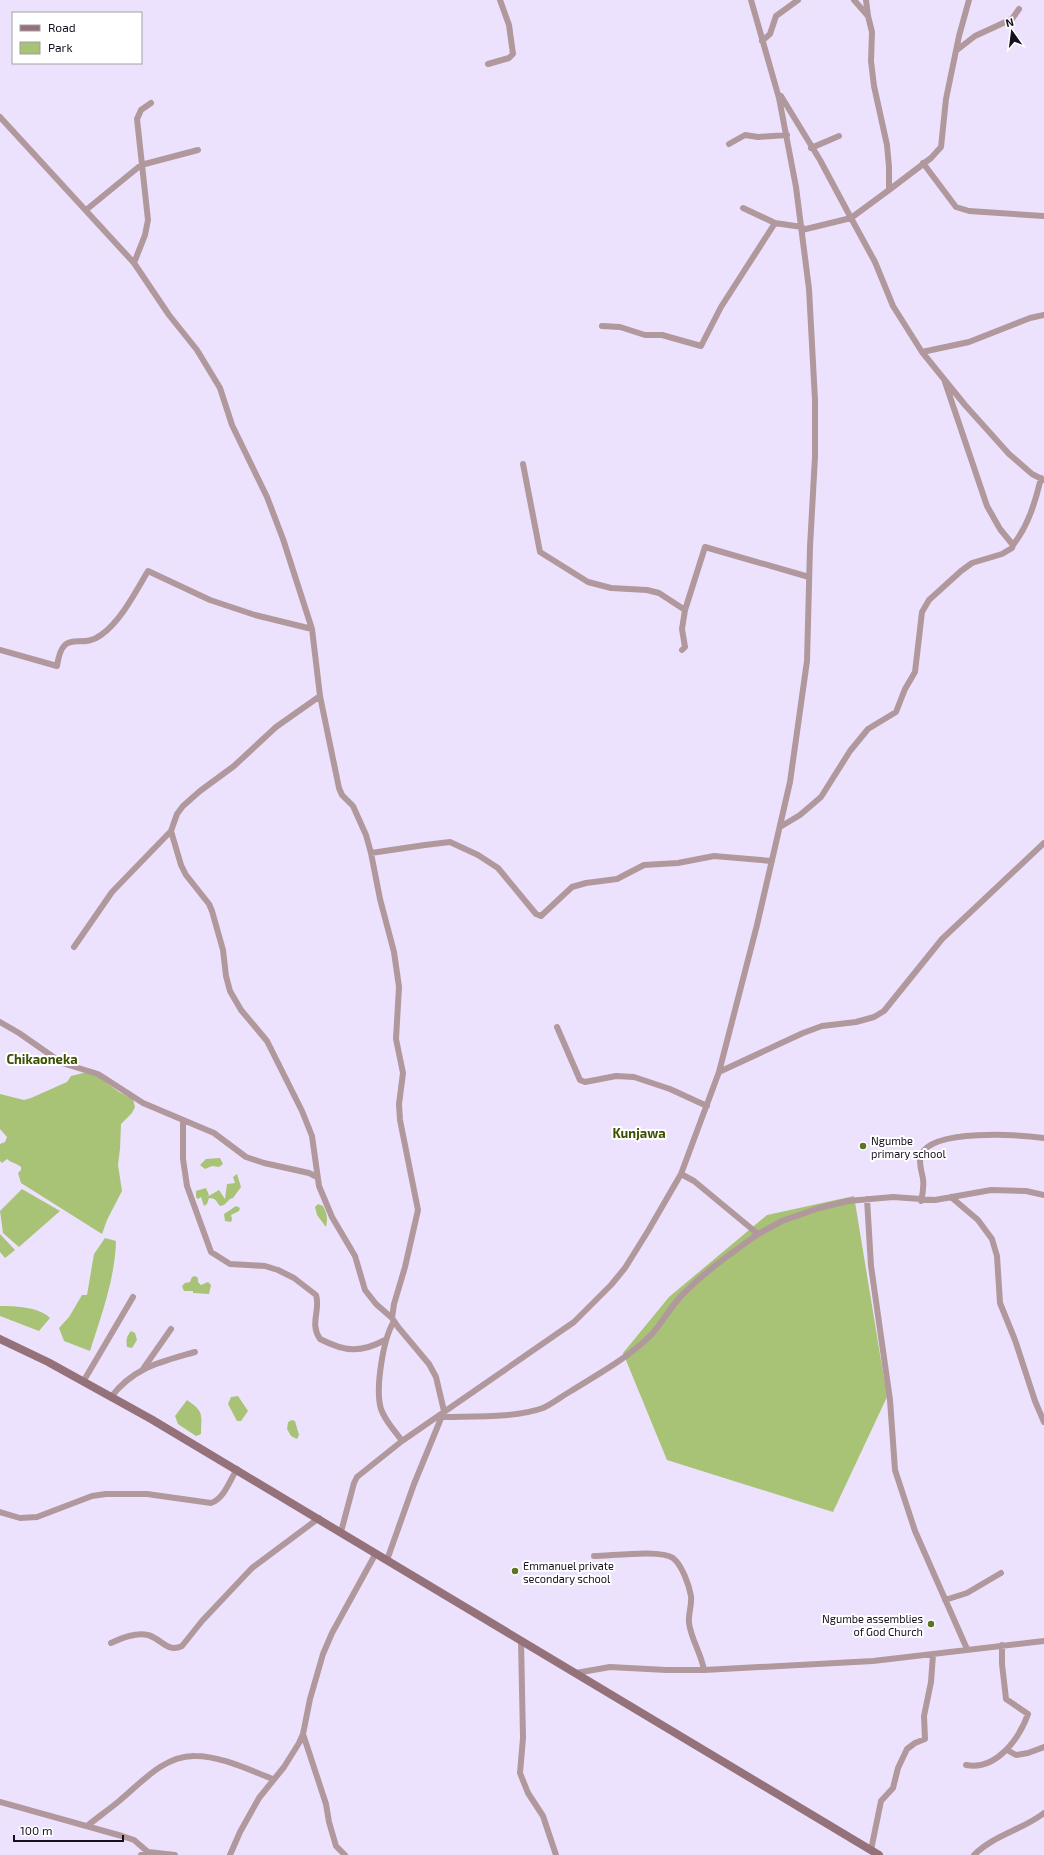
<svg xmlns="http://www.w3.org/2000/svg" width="1044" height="1855" viewBox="0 0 1044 1855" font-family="'Exo 2',sans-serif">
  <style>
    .green { fill: #a8c276 }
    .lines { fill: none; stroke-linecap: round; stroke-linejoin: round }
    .minor { stroke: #b1989d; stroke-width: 6 }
    .secondary { stroke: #95727a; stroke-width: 8 }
    .poi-dot { fill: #5c7425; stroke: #fff; stroke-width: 1.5 }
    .labels { text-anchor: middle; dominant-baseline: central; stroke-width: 4; stroke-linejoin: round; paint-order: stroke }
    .poi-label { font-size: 11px; fill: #150e1e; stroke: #fff; text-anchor: start }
    .quarter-label { font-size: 13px; font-weight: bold; fill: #3c5000; stroke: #fff }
  </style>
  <rect width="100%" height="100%" fill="#ede2fe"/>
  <path class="green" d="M 83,1073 L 93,1073 L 119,1092 L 133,1099 L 135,1107 L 132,1113 L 121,1124 L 120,1149 L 118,1165 L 122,1191 L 107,1220 L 102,1234 L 21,1183 L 18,1173 L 21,1170 L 21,1167 C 17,1163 11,1163 7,1159 L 2,1163 L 0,1161 L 0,1144 L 5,1142 L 7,1137 L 0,1129 L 0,1094 L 24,1100 L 31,1098 L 67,1082 L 71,1076 Z
    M 220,1158 L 223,1164 L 219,1167 L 212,1166 L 205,1169 L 200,1165 L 206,1159 Z
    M 237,1174 L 241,1187 L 233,1198 L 230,1199 L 224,1205 L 220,1206 C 216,1202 217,1198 209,1198 L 207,1204 L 204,1206 L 201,1197 L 198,1199 L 196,1197 L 196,1191 L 206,1188 L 209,1195 L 207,1197 L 219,1190 L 225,1199 L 227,1184 L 235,1183 L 233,1177 Z
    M 22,1189 L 60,1211 L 19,1247 L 3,1233 L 0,1211 Z
    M 854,1196 L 887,1397 L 833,1512 L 667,1460 L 623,1353 L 669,1297 L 767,1215 Z
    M 318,1204 L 323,1206 C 327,1213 328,1219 326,1227 L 317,1215 L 315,1207 Z
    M 236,1206 L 240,1208 L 239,1211 L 231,1215 L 232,1219 L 231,1222 L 225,1221 L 224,1214 Z
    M 0,1234 L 15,1250 L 5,1258 L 0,1252 Z
    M 105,1238 L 116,1241 C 115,1279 101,1316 90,1351 L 64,1341 L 59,1328 L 69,1317 L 82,1295 L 87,1295 L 94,1254 Z
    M 195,1276 L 198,1278 L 198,1282 L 201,1285 L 208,1282 L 211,1285 L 209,1294 L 193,1293 L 193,1291 L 184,1291 L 182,1286 L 185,1283 L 190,1282 L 192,1277 Z
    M 0,1306 C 15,1306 39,1307 50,1318 L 39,1331 L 0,1316 Z
    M 131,1331 L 135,1333 L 137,1340 L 132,1348 L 127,1347 C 126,1340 126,1337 131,1331 Z
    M 238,1396 L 248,1411 L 241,1421 L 237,1421 L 228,1404 L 231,1397 Z
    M 187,1400 C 205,1412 201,1415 201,1434 L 196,1436 L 178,1424 L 175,1416 Z
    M 292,1420 L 295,1421 L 299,1435 L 297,1439 L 291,1436 L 287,1429 L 288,1422 Z"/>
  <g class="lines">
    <path class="minor" d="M 854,0 L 868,16
      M 762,41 L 770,34 L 776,16 L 798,0
      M 957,50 L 975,36 L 1012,19 L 1019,9
      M 488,64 L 509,58 L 513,54 L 509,25 L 500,0
      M 781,96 L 820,160 L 851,218 L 889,190 L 889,167 L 887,145 L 874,86 L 871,61 L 872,32 L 868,16 L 866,0
      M 0,117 L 134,263 L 169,315 L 197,350 L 220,388 L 232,425 L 267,497 L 283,539 L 312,629 L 320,696 L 339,788 L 342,795 L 353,806 L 366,835 L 371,853 L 380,899 L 394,952 L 399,987 L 396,1039 L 403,1073 L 399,1104 L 400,1120 L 418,1210 L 405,1267 L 394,1304 L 392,1318 L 398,1327 L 429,1364 L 436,1377 L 444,1411 L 414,1484 L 387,1560
      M 729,144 L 745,135 L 758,137 L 787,135
      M 811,148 L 839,136
      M 923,163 L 956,207 L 969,211 L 1044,216
      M 889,190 L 931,158 L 941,147 L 946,99 L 959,36 L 969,0
      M 743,208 L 775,223
      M 86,210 L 141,165 L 198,150
      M 802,230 L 851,218 L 875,262 L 893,306 L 922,352 L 965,405 L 1009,454 L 1032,474 L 1044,480
      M 134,263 L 145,235 L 148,220 L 137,119 L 141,110 L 151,103
      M 602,326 L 620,327 L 645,335 L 662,335 L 701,346 L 721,307 L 775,223 L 802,227
      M 922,352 L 969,342 L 1030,318 L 1044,315
      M 523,464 L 540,552 L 588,582 L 611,588 L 647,590 L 659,593 L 685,610
      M 1013,545 C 1028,526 1035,503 1041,478
      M 0,650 L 57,666 C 63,626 80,651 101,635 C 121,621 136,591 148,571 L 210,600 L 255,615 L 312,629
      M 682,650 L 685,647 L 682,629 L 685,610 L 705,547 L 809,577
      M 780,827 L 800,815 L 821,797 L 850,751 L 868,729 L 896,712 L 905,689 L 915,672 L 922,612 L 929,600 L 961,571 L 972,563 L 1002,554 L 1012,548 L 1013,545 L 1000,529 L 987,506 L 945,382
      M 171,831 L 181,865 L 186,875 L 209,904 L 212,911 L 223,950 L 226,976 L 230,991 L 241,1010 L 267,1041 L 302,1111 L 312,1136 L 319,1186 L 332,1217 L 355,1256 L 365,1290 L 376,1304 L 392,1318
      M 371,853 L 425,845 L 450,842 L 478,855 L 498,868 L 536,914 L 541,916 L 572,887 L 586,883 L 617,879 L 644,865 L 678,863 L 714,856 L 772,861
      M 74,947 L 112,892 L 171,831 L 177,814 L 183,806 L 200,791 L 234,766 L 276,727 L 320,696
      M 0,1022 L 19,1033 L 62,1063 L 98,1074 L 143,1103 L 214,1133 L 246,1157 L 264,1163 L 309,1173 L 317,1177
      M 557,1027 L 580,1080 L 585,1082 L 616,1076 L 634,1077 L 670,1089 L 707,1106
      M 719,1072 L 803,1033 L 822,1026 L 856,1022 L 874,1017 L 884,1011 L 942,939 L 1044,843
      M 183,1121 L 183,1159 L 187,1186 L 211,1252 L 230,1264 L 265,1266 L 278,1270 L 294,1278 L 316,1295 C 321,1310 309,1323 320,1339 C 345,1352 361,1353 385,1340
      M 681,1174 L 694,1181 L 758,1234 L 782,1221 L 819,1208 L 848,1201 L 893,1197 L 935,1200 L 991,1190 L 1026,1191 L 1044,1195
      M 951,1197 L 978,1220 L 992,1239 L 997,1256 L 1000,1303 L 1015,1340 L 1035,1401 L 1044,1422
      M 867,1199 L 871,1266 L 890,1400 L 895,1470 L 915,1531 L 967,1649
      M 921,1201 C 923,1193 924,1187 923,1179 C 922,1172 918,1163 921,1155 C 932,1128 1020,1135 1044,1138
      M 394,1321 C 383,1339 375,1389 381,1409 C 385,1421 395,1431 402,1441
      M 143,1369 L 171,1329
      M 83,1382 L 133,1297
      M 111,1397 C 134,1367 161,1362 195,1352
      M 443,1417 C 472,1416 516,1418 543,1408 C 552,1404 562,1396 571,1391 C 598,1374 628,1358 651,1335 C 663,1322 671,1305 685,1292 C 707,1270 733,1252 758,1234
      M 0,1512 L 20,1518 L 37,1517 L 92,1496 L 106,1494 L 147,1494 L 211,1503 C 224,1499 230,1480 237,1469
      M 341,1532 L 354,1483 L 357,1477 L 402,1441 L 574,1322 L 611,1285 L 625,1268 L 648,1231 L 681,1174 L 719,1072 L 757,925 L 790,782 L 807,661 L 810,547 L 815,457 L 815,400 L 809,289 L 796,187 L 779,98 L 751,0
      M 594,1556 C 611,1556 660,1549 673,1558 C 682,1565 689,1585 691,1596 C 692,1606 688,1614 689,1623 C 691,1639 701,1653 704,1670
      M 945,1600 L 967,1593 L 1001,1573
      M 521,1640 L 523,1738 L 520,1773 L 528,1793 L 543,1816 L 556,1855
      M 111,1643 C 122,1638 136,1632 148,1635 C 162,1639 167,1653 182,1646 L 202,1621 L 252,1568 L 319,1518
      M 576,1673 L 610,1667 L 666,1670 L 704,1670 L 873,1661 L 1044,1641
      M 303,1734 L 326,1804 L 329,1822 L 336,1846 L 345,1855
      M 1007,1750 L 1016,1755 L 1028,1753 L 1044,1747
      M 966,1765 C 996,1771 1019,1739 1028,1714 L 1006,1699 L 1002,1664 L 1002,1645
      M 0,1802 L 122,1836 L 134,1840 L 148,1852
      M 87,1826 C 97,1818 108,1810 118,1802 C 140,1784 164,1755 195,1756 C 221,1756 249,1770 273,1779
      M 871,1850 L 881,1801 L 893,1788 L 898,1768 L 907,1749 L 915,1743 L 925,1739 L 924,1716 L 931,1682 L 933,1655
      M 141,1855 L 148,1852 L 175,1855
      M 230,1855 L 240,1832 L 259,1798 L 284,1767 L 299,1743 L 303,1734 L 310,1699 L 323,1654 L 332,1633 L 376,1553
      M 974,1855 C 994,1835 1022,1830 1044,1813"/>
    <path class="secondary" d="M 0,1339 L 48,1362 L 151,1419 L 879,1855"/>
  </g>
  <g class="poi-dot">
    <circle cx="863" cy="1146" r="4"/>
    <circle cx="515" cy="1571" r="4"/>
    <circle cx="931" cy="1624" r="4"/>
  </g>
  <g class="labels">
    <g class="poi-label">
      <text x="871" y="1140">Ngumbe<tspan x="871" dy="13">primary school</tspan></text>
      <text x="523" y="1565">Emmanuel private<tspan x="523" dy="13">secondary school</tspan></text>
      <text x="923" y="1618" text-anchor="end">Ngumbe assemblies<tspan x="923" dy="13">of God Church</tspan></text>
    </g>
    <g class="quarter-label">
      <text x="42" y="1059">Chikaoneka</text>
      <text x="639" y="1133">Kunjawa</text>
    </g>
  </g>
  <rect x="12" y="12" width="130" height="52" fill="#ffffff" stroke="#a19fa5"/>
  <rect x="20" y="25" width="20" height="6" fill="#95727a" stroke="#a19fa5"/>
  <text x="48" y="32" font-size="12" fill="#150e1e">Road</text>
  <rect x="20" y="42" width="20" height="12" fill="#a8c276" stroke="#a19fa5"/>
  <text x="48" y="52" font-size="12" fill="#150e1e">Park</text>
  <g transform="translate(1012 32) rotate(346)" stroke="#ffffff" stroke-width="3" paint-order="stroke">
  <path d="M0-3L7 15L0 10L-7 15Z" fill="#150e1e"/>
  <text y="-6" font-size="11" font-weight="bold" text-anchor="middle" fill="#150e1e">N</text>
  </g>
  <path d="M14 1835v6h109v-6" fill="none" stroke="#150e1e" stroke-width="2"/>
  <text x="20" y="1835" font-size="12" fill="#150e1e" stroke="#ffffff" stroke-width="3" paint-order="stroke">100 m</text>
</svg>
